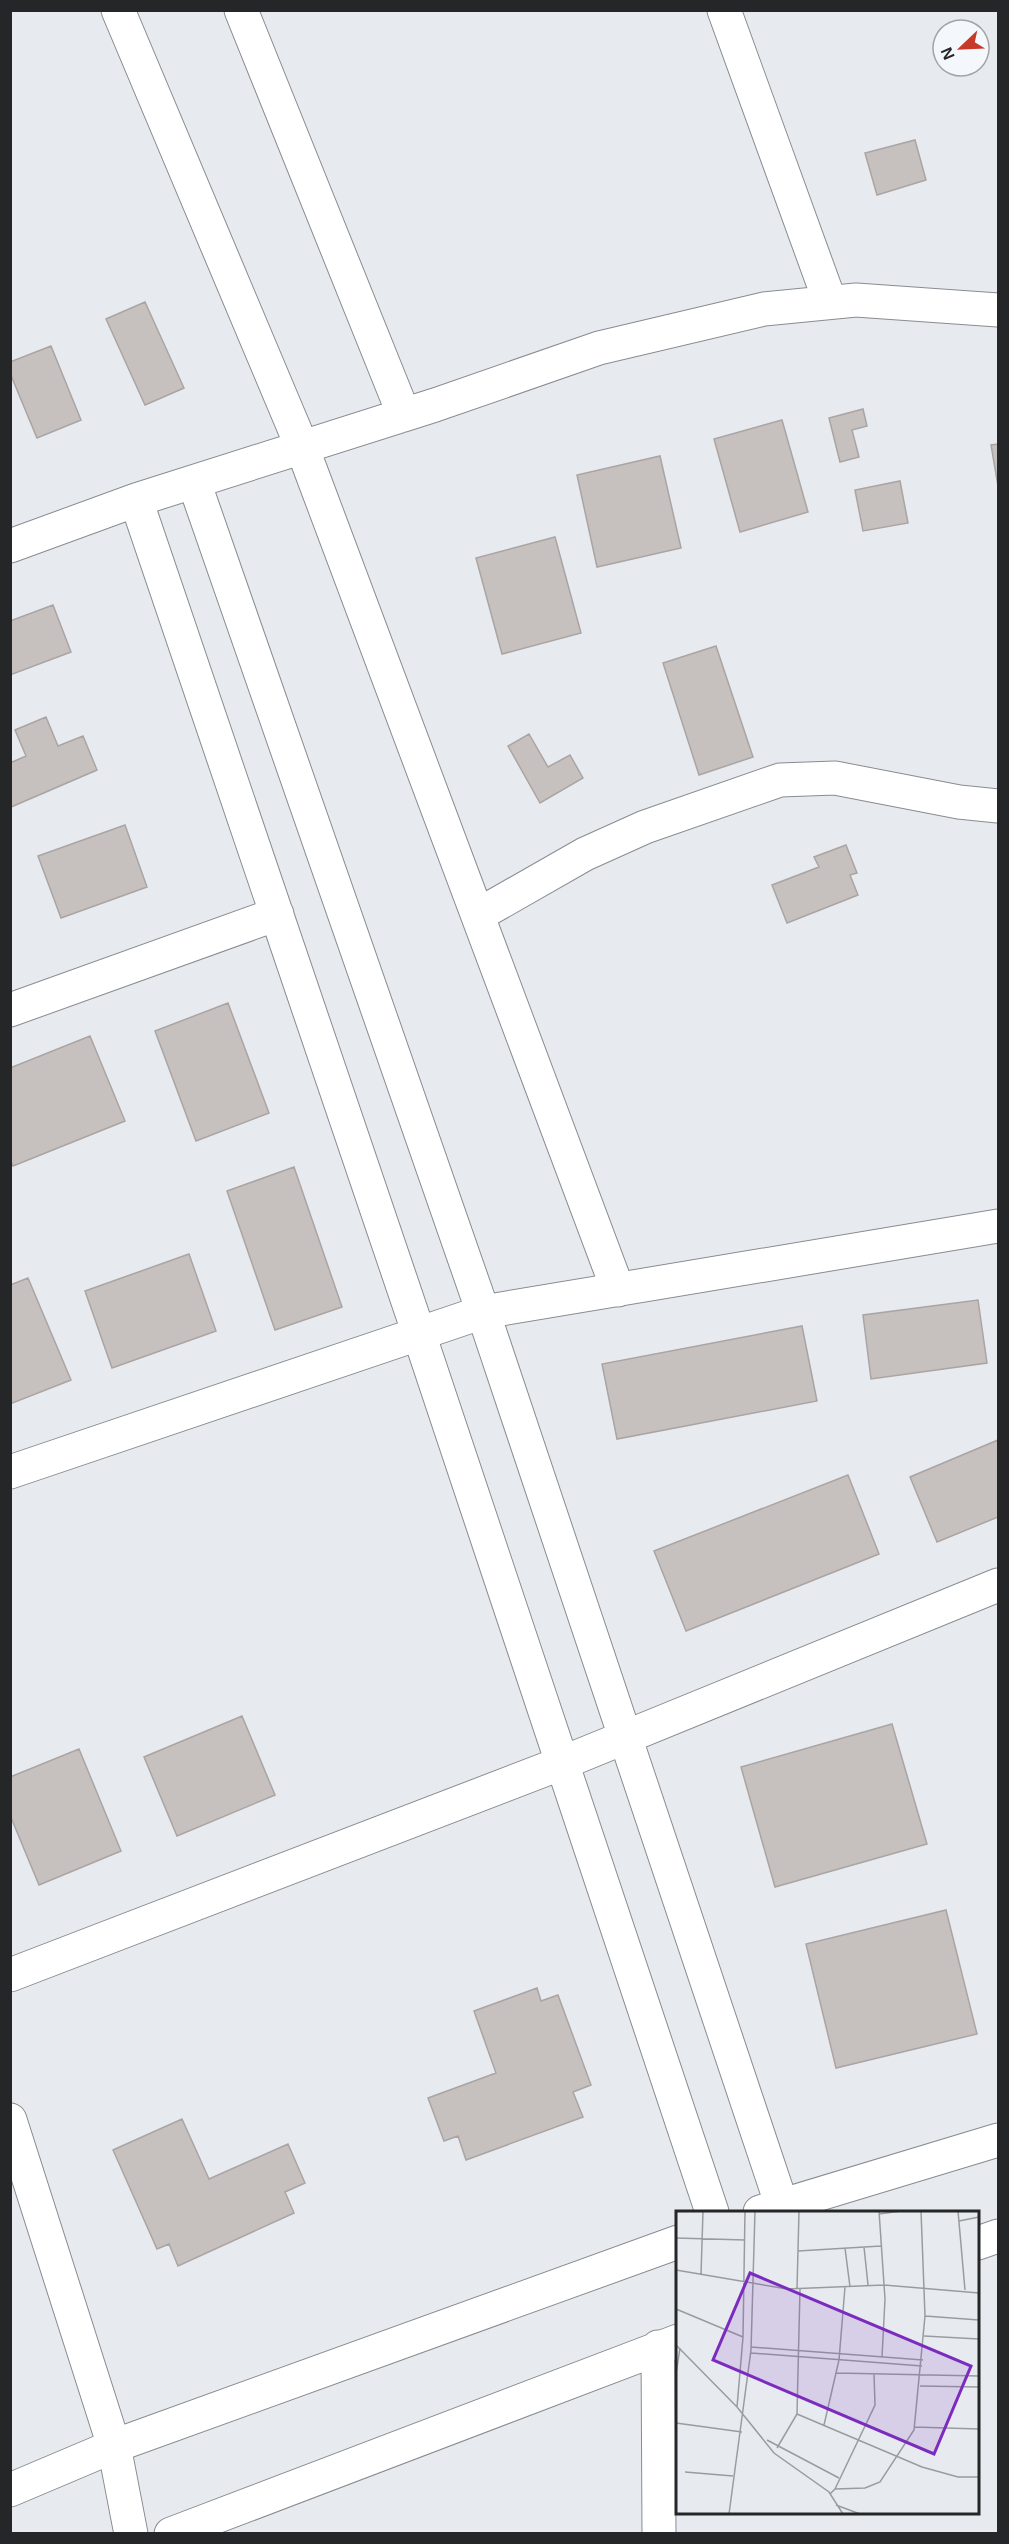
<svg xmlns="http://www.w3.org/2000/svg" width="1009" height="2544" viewBox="0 0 1009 2544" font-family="Arial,sans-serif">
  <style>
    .building { fill: #c6c0bf; stroke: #aaa4a3; stroke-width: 1.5 }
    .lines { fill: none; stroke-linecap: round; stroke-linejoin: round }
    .minor-casing { stroke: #888c90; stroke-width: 35 }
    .tertiary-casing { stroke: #888c90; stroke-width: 35 }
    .minor { stroke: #fff; stroke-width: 33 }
    .tertiary { stroke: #fff; stroke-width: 33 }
    .inset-road { fill: none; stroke: #999c9f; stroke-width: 1.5 }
    .view { fill: #7b2cbf; fill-opacity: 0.15; stroke: #7b2cbf; stroke-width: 3 }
    .inset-edge { fill: none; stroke: #242627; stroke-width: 3 }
  </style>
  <rect width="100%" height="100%" fill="#e7ebef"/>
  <path class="building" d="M 915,140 L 926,180 L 877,195 L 865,153 Z
    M 145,302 L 184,388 L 145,405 L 106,319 Z
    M 51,346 L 81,420 L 37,438 L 10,373 L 10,362 Z
    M 863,409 L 867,426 L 852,430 L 859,457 L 840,462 L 829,418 Z
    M 782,420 L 808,512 L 740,532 L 714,439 Z
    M 998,444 L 998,486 L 991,445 Z
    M 660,456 L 681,548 L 597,567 L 577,475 Z
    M 900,481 L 908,523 L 863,531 L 855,490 Z
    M 555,537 L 581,633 L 502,654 L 476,558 Z
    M 53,605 L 71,652 L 10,675 L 10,621 Z
    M 716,646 L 753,757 L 699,775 L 663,663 Z
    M 46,717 L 58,746 L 83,736 L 97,770 L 11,807 L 10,763 L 26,756 L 15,730 Z
    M 529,734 L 548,767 L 570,755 L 583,778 L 540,803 L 508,746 Z
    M 125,825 L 147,887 L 61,918 L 38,856 Z
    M 846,845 L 857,873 L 850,875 L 858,895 L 787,923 L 772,885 L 819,867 L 814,857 Z
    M 228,1003 L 269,1113 L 196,1141 L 155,1031 Z
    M 90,1036 L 125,1121 L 13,1166 L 10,1159 L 10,1068 Z
    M 294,1167 L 342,1307 L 275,1330 L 227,1191 Z
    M 189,1254 L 216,1331 L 112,1368 L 85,1291 Z
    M 28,1278 L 71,1380 L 10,1404 L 10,1285 Z
    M 978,1300 L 987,1363 L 871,1379 L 863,1315 Z
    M 802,1326 L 817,1401 L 617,1439 L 602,1364 Z
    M 998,1440 L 998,1517 L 937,1542 L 910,1477 Z
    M 848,1475 L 879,1554 L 686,1631 L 654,1551 Z
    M 242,1716 L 275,1795 L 177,1836 L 144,1757 Z
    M 892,1724 L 927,1844 L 775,1887 L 741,1767 Z
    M 79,1749 L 121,1851 L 39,1885 L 10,1815 L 10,1777 Z
    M 946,1910 L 977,2034 L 836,2068 L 806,1944 Z
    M 537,1988 L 541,2001 L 558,1995 L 591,2085 L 573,2092 L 583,2117 L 466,2160 L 458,2136 L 444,2141 L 428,2098 L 496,2073 L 474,2011 Z
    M 182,2119 L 209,2179 L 288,2144 L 305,2183 L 285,2192 L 294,2213 L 178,2266 L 169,2244 L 157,2249 L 113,2150 Z"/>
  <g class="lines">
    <g class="minor-casing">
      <path id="minor" d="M 118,10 L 302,447 L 618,1290
        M 241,10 L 404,415
        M 724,10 L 830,302
        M 194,482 L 483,1312 L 782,2206
        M 136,500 L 419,1334 L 712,2212
        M 10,546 L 136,500 L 435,405 L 599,348 L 764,309 L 856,300 L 998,310
        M 478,915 L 585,854 L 645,827 L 780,780 L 835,778 L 959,802 L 998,806
        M 10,1010 L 277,914
        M 10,1472 L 483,1312 L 998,1226
        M 10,1975 L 562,1763 L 998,1585
        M 978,2243 L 998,2236
        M 658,2347 L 659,2534
        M 171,2534 L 678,2341"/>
    </g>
    <g class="tertiary-casing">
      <path id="tertiary" d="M 10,2120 L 114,2446 L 131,2534
        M 760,2212 L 998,2140
        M 10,2490 L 114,2446 L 678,2242"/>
    </g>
    <use href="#minor" class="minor"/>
    <use href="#tertiary" class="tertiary"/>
  </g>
  <g transform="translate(676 2211)">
    <rect width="303" height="303" fill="#e7ebef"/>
    <path class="inset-road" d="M 203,0 L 209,88 L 206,146M 282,0 L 289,79M 203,3 L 225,0M 283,10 L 303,6M 0,27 L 69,29M 188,36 L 192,74M 169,37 L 174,76M 122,40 L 205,35M 0,59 L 111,78 L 208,74 L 303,82M 25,64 L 27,0M 121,78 L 123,0M 0,98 L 67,126M 249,105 L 303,109M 248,125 L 303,128M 0,134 L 61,196 L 98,242 L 153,281 L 167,303M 75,136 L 247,149M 75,142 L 246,155M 160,162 L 303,165M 0,163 L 4,137M 244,175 L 303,176M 61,196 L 67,126 L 69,0M 121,203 L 246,256 L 282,266 L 303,266M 0,212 L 66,221M 148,214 L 163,149 L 169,76M 238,216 L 303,218M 91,229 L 163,267M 101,237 L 121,203 L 124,78M 9,261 L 57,265M 159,278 L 199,194 L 198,163M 154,283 L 159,278 L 189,277 L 204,271 L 238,219 L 249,105 L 245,0M 160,294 L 184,303M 53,303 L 75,139 L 79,0"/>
    <path class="view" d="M 74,62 L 295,155 L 258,243 L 37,149 Z"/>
    <rect width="303" height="303" class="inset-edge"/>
  </g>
  <rect width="1009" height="2544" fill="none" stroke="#242627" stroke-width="24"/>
  <g transform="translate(961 48) rotate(247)"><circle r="28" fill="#f4f8fc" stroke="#a1a4a7" stroke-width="1.5"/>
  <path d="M0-4.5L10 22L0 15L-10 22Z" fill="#c73a29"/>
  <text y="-9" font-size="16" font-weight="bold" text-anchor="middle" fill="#242627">N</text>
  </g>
</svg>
